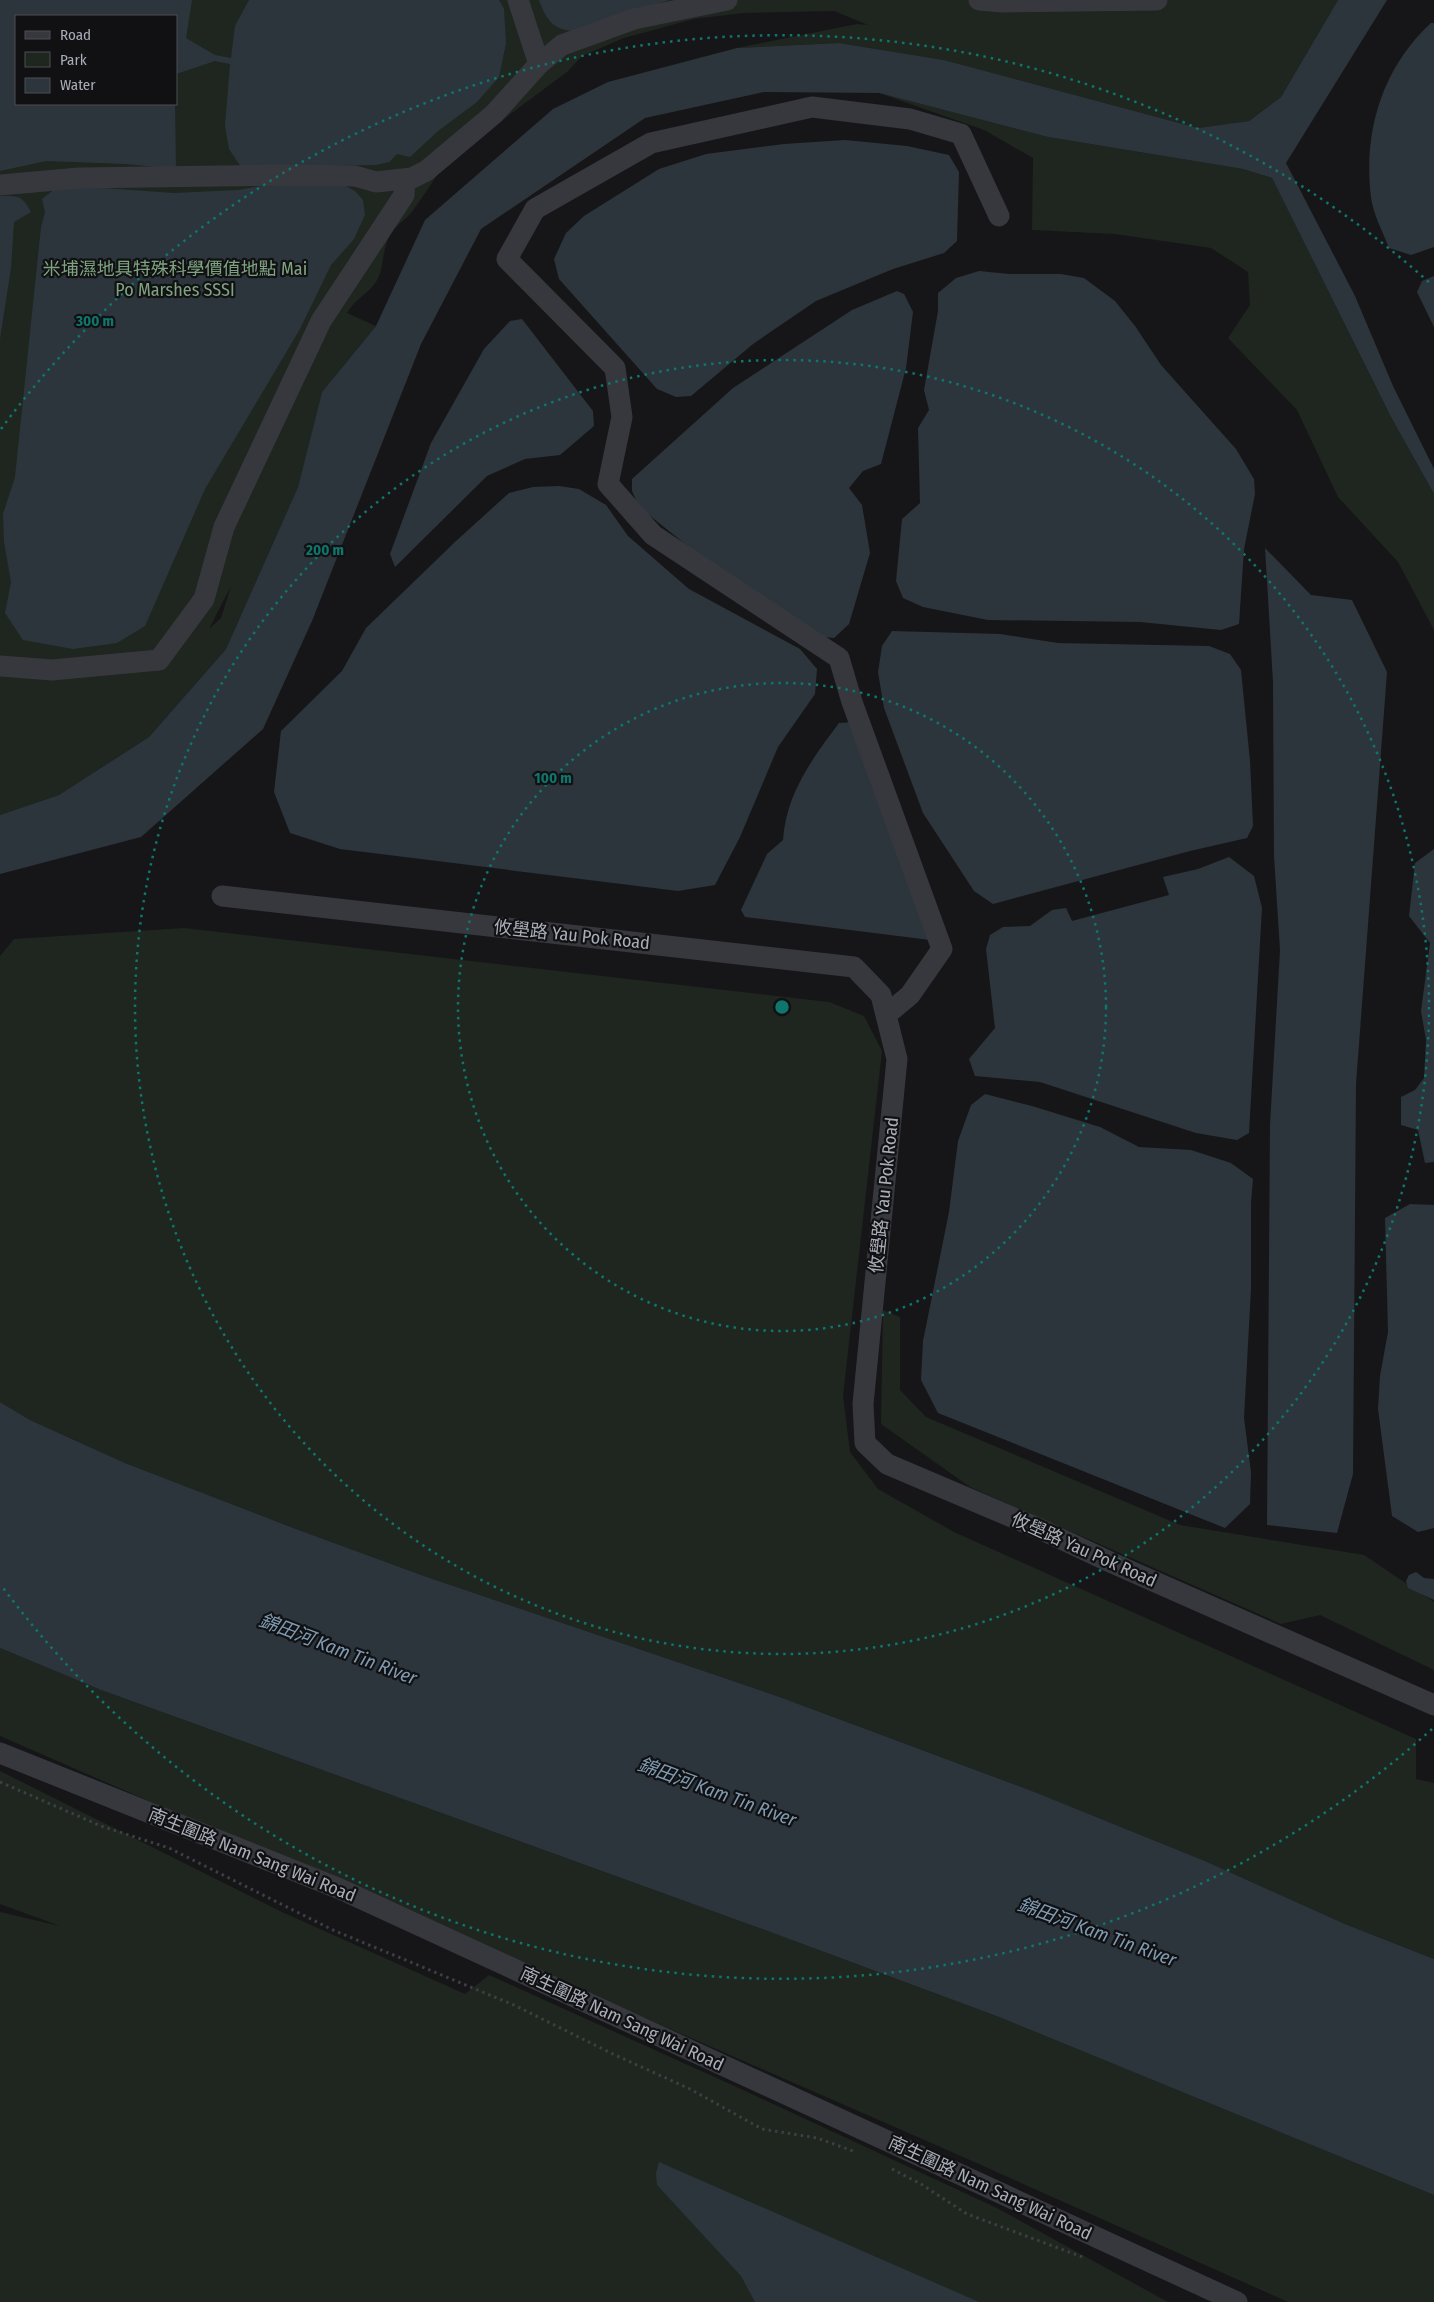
<svg xmlns="http://www.w3.org/2000/svg" width="1434" height="2302" viewBox="0 0 1434 2302" font-family="'Fira Sans Condensed','Noto Sans TC',sans-serif">
  <style>
    .green { fill: #1e261f; fill-rule: evenodd }
    .water { fill: #2c353c }
    .lines { fill: none; stroke-linecap: round; stroke-linejoin: round }
    .path { stroke: #3d3f44; stroke-width: 3; stroke-dasharray: 2.5 4; stroke-linecap: butt }
    .minor { stroke: #37383d; stroke-width: 21 }
    .ring { fill: none; stroke: #0f766e; stroke-width: 2.5; stroke-dasharray: 2.5 5 }
    .labels { text-anchor: middle; dominant-baseline: central; stroke-width: 4.5; stroke-linejoin: round; paint-order: stroke }
    .park-label { font-size: 18px; fill: #7fa381; stroke: #111113 }
    .street-label { font-size: 18px; fill: #a8adb8; stroke: #111113 }
    .water-label { font-size: 19px; font-style: italic; fill: #7f9bb3; stroke: #111113 }
    .centre { fill: #0f766e; stroke: #111113; stroke-width: 2.5 }
    .ring-label { font-size: 15px; text-anchor: middle; font-weight: bold; fill: #0f766e; stroke: #111113; stroke-width: 4.5; stroke-linejoin: round; paint-order: stroke }
  </style>
  <rect width="100%" height="100%" fill="#161618"/>
  <path class="green" d="M 0,0 L 1338,0 L 1281,97 L 1249,121 L 1198,128 L 944,60 L 839,43 L 737,48 L 857,24 L 868,25 L 834,11 L 743,13 L 694,19 L 624,38 L 582,56 L 567,72 L 450,159 C 435,176 425,195 411,213 C 405,220 395,226 390,235 C 381,252 385,267 376,282 C 368,294 354,300 347,313 L 376,326 L 322,392 L 298,487 L 226,649 L 149,737 L 59,795 L 0,815 ZM 16,16 L 176,16 L 176,104 L 16,104 ZM 231,586 L 221,618 L 209,629 Z
    M 879,93 L 1048,137 L 1243,169 L 1272,178 L 1391,417 L 1434,494 L 1434,630 L 1398,562 L 1338,497 L 1297,410 L 1228,338 L 1250,305 L 1248,272 L 1211,248 L 1115,234 L 1032,230 L 1033,158 L 984,130 Z
    M 184,928 L 829,1002 L 864,1016 L 882,1051 L 843,1396 L 850,1452 L 878,1489 L 954,1532 L 1416,1739 L 1416,1779 L 1434,1783 L 1434,1959 L 1345,1924 L 1205,1861 L 1032,1791 L 777,1696 L 424,1576 L 296,1529 L 125,1463 L 30,1420 L 0,1402 L 0,956 L 14,939 Z
    M 883,1310 L 900,1317 L 900,1390 L 926,1417 L 1180,1525 L 1364,1555 L 1434,1602 L 1434,1670 L 1320,1615 L 1281,1624 L 970,1487 L 881,1424 Z
    M 0,1648 L 101,1690 L 765,1930 L 999,2017 L 1434,2195 L 1434,2302 L 1288,2302 L 945,2149 L 0,1736 Z
    M 0,1771 L 282,1912 L 465,1994 L 489,1975 L 730,2084 L 997,2208 L 1168,2302 L 0,2302 L 0,1912 L 60,1926 L 0,1904 Z"/>
  <path class="water" d="M 0,0 L 192,0 L 186,38 L 215,55 L 231,58 L 235,26 L 249,0 L 499,0 L 504,9 L 506,43 L 499,77 L 477,102 L 438,131 L 410,157 L 397,154 L 389,162 L 376,165 L 297,166 L 243,170 L 229,149 L 225,126 L 230,64 L 215,61 L 176,74 L 176,16 L 16,16 L 16,104 L 175,104 L 176,169 L 126,164 L 46,161 L 0,171 Z
    M 539,0 L 669,0 L 576,31 C 554,31 546,20 539,0 Z
    M 1338,0 L 1387,0 L 1286,163 L 1355,296 L 1393,386 L 1434,469 L 1434,494 L 1391,417 L 1272,178 L 1243,169 L 1048,137 L 879,93 L 764,92 L 645,118 L 481,229 L 421,344 L 312,621 L 263,729 L 141,837 L 0,874 L 0,815 L 59,795 L 149,737 L 226,649 L 298,487 L 322,392 L 376,326 L 425,220 L 553,109 L 608,82 L 737,48 L 839,43 L 944,60 L 1198,128 L 1249,121 L 1281,97 Z
    M 1431,23 L 1434,23 L 1434,247 L 1411,255 L 1389,248 C 1383,232 1373,214 1371,197 C 1363,132 1382,68 1431,23 Z
    M 845,140 L 907,146 L 949,155 L 959,172 L 957,241 L 944,253 L 893,269 L 816,301 L 753,344 L 691,396 L 676,397 L 657,389 L 559,279 L 554,259 L 566,233 L 584,216 L 659,169 L 706,154 L 784,144 Z
    M 300,179 L 338,182 L 355,191 L 363,200 L 365,215 L 354,239 L 331,265 L 300,329 L 205,489 L 145,626 L 117,643 L 73,649 L 23,640 L 5,613 L 11,582 L 4,542 L 3,514 L 15,477 L 41,227 L 45,212 L 42,199 L 60,185 L 174,193 L 238,190 Z
    M 0,196 C 18,196 22,195 31,212 L 14,222 L 11,268 L 0,339 Z
    M 979,271 L 1009,274 L 1061,274 L 1084,278 L 1115,301 L 1135,326 L 1161,365 L 1236,449 L 1254,479 L 1255,494 L 1244,549 L 1239,624 L 1221,630 L 1140,622 L 988,620 L 923,607 L 903,598 L 896,581 L 902,519 L 920,503 L 918,428 L 929,410 L 924,390 L 938,311 L 938,293 L 956,278 Z
    M 1434,276 L 1434,327 L 1417,292 L 1422,281 Z
    M 897,291 L 904,294 L 913,312 L 906,368 L 881,464 L 863,471 L 849,488 L 862,505 L 870,553 L 849,624 L 834,638 L 825,637 L 699,555 L 639,507 L 632,491 L 632,479 L 733,388 L 852,310 Z
    M 522,319 L 593,411 L 594,426 L 560,455 L 525,459 L 487,476 L 395,567 L 390,554 L 431,443 L 484,349 L 510,321 Z
    M 559,486 L 579,489 L 606,505 L 628,536 L 689,589 L 800,649 L 817,669 L 815,694 L 778,747 L 740,837 L 715,885 L 678,891 L 340,849 L 290,833 L 274,792 L 281,731 L 342,671 L 366,628 L 456,541 L 509,493 L 533,487 Z
    M 1265,548 L 1311,595 L 1352,600 L 1387,672 L 1356,1084 L 1353,1474 L 1337,1533 L 1267,1525 L 1270,1125 L 1280,950 L 1274,856 L 1273,682 Z
    M 892,631 L 1000,634 L 1058,643 L 1209,646 L 1230,654 L 1241,670 L 1250,761 L 1253,826 L 1247,838 L 1190,851 L 993,904 L 974,891 L 923,813 L 884,708 L 878,672 L 882,646 Z
    M 855,722 L 930,940 L 745,917 L 741,910 L 767,854 L 783,840 C 786,794 812,759 839,723 Z
    M 1434,849 L 1434,1162 L 1425,1163 L 1418,1130 L 1401,1125 L 1401,1097 L 1415,1090 L 1424,1078 L 1426,1040 L 1421,1011 L 1430,943 L 1409,916 L 1415,863 Z
    M 1229,857 L 1254,876 L 1262,908 L 1249,1133 L 1237,1140 L 1196,1133 L 1040,1082 L 975,1076 L 969,1059 L 995,1028 L 986,949 L 990,935 L 1003,927 L 1030,926 L 1052,910 L 1066,908 L 1072,921 L 1169,895 L 1163,877 L 1198,869 Z
    M 985,1094 L 1032,1106 L 1100,1127 L 1139,1147 L 1191,1150 L 1231,1163 L 1253,1179 L 1251,1202 L 1251,1289 L 1244,1418 L 1251,1472 L 1250,1504 L 1225,1528 L 938,1413 L 921,1380 L 923,1341 L 949,1212 L 958,1141 L 971,1105 Z
    M 1410,1204 L 1434,1205 L 1434,1528 L 1418,1532 L 1392,1516 L 1378,1409 L 1380,1376 L 1388,1332 L 1385,1218 Z
    M 0,1402 L 30,1420 L 125,1463 L 296,1529 L 424,1576 L 777,1696 L 1032,1791 L 1205,1861 L 1345,1924 L 1434,1959 L 1434,2195 L 999,2017 L 765,1930 L 101,1690 L 0,1648 Z
    M 1416,1572 L 1424,1578 L 1434,1579 L 1434,1600 L 1408,1588 L 1406,1581 L 1409,1575 Z
    M 659,2162 L 979,2302 L 755,2302 L 741,2276 L 657,2185 L 656,2173 Z"/>
  <g class="lines">
    <path class="path" d="M 0,1782 L 101,1826 L 169,1848 L 333,1930 L 514,2005 L 615,2055 L 690,2089 L 762,2129 L 817,2138 L 853,2151
      M 892,2169 L 921,2184 L 967,2214 L 1085,2258"/>
    <path class="minor" d="M 518,0 L 539,64
      M 979,0 L 1002,2 L 1157,0
      M 0,185 L 79,178 L 288,175 L 355,176 L 376,182 L 412,178 L 426,171 L 494,114 L 539,64 L 562,45 L 634,19 L 727,0
      M 0,666 L 52,670 L 159,660 L 204,599 L 224,527 L 321,321 L 404,195 L 405,179
      M 222,896 L 854,967 L 881,995 L 897,1059 L 863,1404 L 865,1443 L 887,1464 L 1040,1529 L 1110,1562 L 1434,1705
      M 886,1015 L 910,995 L 942,949 L 852,702 L 839,658 L 653,535 L 608,484 L 622,417 L 615,368 L 507,259 L 535,209 L 651,143 L 812,107 L 910,119 L 961,134 L 999,216
      M 0,1753 L 340,1889 L 1237,2302"/>
  </g>
  <g class="ring">
    <circle cx="782" cy="1007" r="324"/>
    <circle cx="782" cy="1007" r="647"/>
    <path d="M1432 1729A971 971 0 0 1 1 1585M1 429A971 971 0 0 1 1432 285"/>
  </g>
  <g class="labels">
    <g class="park-label">
      <text x="175" y="269">米埔濕地具特殊科學價值地點 Mai<tspan x="175" dy="21">Po Marshes SSSI</tspan></text>
    </g>
    <g class="street-label">
      <text transform="translate(572 935) rotate(6)">攸壆路 Yau Pok Road</text>
      <text transform="translate(884 1195) rotate(-84)">攸壆路 Yau Pok Road</text>
      <text transform="translate(1084 1550) rotate(24)">攸壆路 Yau Pok Road</text>
      <text transform="translate(252 1855) rotate(22)">南生圍路 Nam Sang Wai Road</text>
      <text transform="translate(622 2019) rotate(25)">南生圍路 Nam Sang Wai Road</text>
      <text transform="translate(990 2188) rotate(25)">南生圍路 Nam Sang Wai Road</text>
    </g>
    <g class="water-label">
      <text transform="translate(338 1649) rotate(21)">錦田河 Kam Tin River</text>
      <text transform="translate(717 1792) rotate(20)">錦田河 Kam Tin River</text>
      <text transform="translate(1097 1932) rotate(20)">錦田河 Kam Tin River</text>
    </g>
  </g>
  <circle cx="782" cy="1007" r="8" class="centre"/>
  <g class="ring-label">
    <text x="95" y="326">300 m</text>
    <text x="325" y="555">200 m</text>
    <text x="553" y="783">100 m</text>
  </g>
  <rect x="15" y="15" width="162" height="90" fill="#111113" stroke="#4d4f55"/>
  <rect x="25" y="31" width="25" height="8" fill="#37383d" stroke="#4d4f55"/>
  <text x="60" y="40" font-size="15" fill="#a8adb8">Road</text>
  <rect x="25" y="52" width="25" height="15" fill="#1e261f" stroke="#4d4f55"/>
  <text x="60" y="65" font-size="15" fill="#a8adb8">Park</text>
  <rect x="25" y="78" width="25" height="15" fill="#2c353c" stroke="#4d4f55"/>
  <text x="60" y="90" font-size="15" fill="#a8adb8">Water</text>
</svg>
